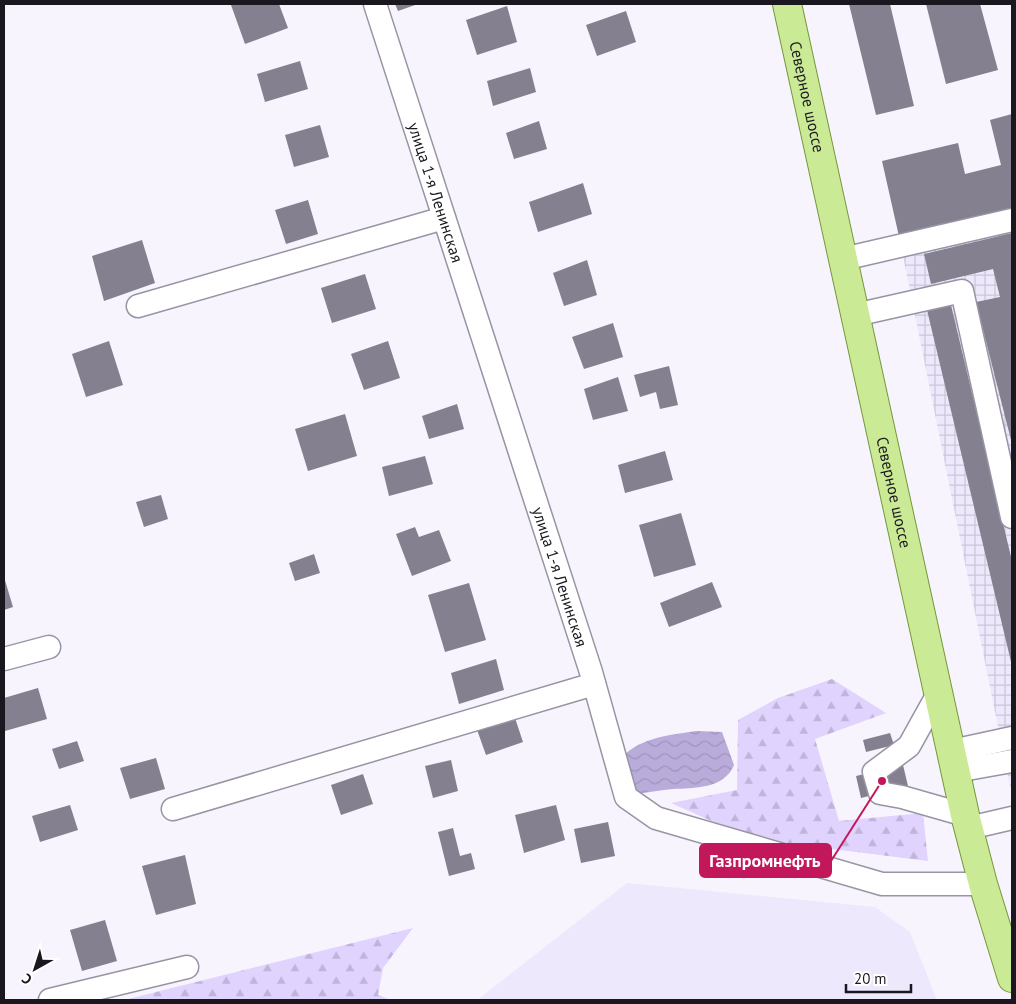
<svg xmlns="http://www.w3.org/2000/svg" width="1016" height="1004" viewBox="0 0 1016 1004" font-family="'PT Sans',sans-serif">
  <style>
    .built { fill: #eee8fc }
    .industrial { fill: url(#industrial-grid) }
    .forest { fill: url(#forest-firs) }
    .water { fill: url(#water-waves) }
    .building { fill: #84808f }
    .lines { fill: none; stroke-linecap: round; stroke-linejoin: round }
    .minor-casing { stroke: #9894a3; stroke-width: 25 }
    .major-casing { stroke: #76973d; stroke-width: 30 }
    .minor { stroke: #fff; stroke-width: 22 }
    .major { stroke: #caea95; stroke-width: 28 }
    .labels { text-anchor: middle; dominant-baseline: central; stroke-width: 4.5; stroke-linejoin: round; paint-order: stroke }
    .street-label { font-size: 16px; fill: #1a181e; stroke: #fff }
    .leader { fill: none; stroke: #c2185b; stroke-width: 2 }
    .callout-dot { fill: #c2185b; stroke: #fff; stroke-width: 2 }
    .callout { fill: #c2185b; stroke: #c2185b; stroke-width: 2 }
    .callout-label { font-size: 18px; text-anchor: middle; font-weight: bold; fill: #fff }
  </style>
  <defs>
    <pattern id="industrial-grid" width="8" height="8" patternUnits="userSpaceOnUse" patternTransform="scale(1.25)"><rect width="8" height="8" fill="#eee8fc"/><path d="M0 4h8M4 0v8" fill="none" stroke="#ccc6d8"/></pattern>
    <pattern id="forest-firs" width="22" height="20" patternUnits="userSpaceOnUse" patternTransform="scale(1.25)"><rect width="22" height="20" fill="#e0d3fe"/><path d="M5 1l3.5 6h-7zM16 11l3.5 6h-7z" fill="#c0b4d9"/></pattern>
    <pattern id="water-waves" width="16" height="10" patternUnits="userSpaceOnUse" patternTransform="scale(1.25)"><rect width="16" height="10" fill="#baacda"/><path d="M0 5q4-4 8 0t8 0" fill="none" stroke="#9f93bb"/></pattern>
  </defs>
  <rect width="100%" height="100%" fill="#f7f4fe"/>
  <path class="built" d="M 627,883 L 875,907 L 910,932 L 937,1000 L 477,1000 Z"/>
  <path class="industrial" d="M 1012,214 L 1012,796 L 900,241 Z"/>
  <path class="forest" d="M 832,679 L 886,713 L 815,739 L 839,821 L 923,813 L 928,861 L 752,839 L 671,803 L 737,790 L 738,720 L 778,698 Z
    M 413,928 L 383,968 L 378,995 L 391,1000 L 124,1000 Z"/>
  <path class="water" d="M 696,731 L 722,732 L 734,765 C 724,789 694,788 673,789 C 661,790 649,792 638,794 L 632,786 L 622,757 C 642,737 670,735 696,731 Z"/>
  <path class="building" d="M 234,4 L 279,4 L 288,28 L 245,44 L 231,5 Z
    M 395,4 L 418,4 L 398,11 Z
    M 849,4 L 890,4 L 914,106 L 876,115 Z
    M 926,4 L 980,4 L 998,70 L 946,84 Z
    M 507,6 L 517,42 L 477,55 L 466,20 Z
    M 626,11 L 636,42 L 597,56 L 586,25 Z
    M 300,61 L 308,89 L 265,102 L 257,74 Z
    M 530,68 L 536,92 L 493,106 L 487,81 Z
    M 1012,114 L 1012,214 L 900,241 L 882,161 L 958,143 L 965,174 L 1001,165 L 990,120 Z
    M 539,121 L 547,149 L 514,159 L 506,133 Z
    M 320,125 L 329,157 L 294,167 L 285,135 Z
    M 583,183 L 592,214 L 538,232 L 529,202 Z
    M 308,200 L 318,234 L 286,244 L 275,210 Z
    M 1012,233 L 1012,444 L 976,302 L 1000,297 L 993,269 L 931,284 L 924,254 Z
    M 142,240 L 155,283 L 104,301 L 92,256 Z
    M 587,260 L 597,295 L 564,306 L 553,273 Z
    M 365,274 L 376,309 L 332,323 L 321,288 Z
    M 951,305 L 1012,561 L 1012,666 L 927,310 Z
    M 613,323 L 623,357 L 584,369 L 572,337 Z
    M 109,341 L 123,385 L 86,397 L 72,354 Z
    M 388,341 L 400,378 L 364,390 L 351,354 Z
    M 669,366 L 678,405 L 660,409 L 656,392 L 640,397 L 634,375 Z
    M 618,377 L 628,411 L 593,420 L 584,389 Z
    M 457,404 L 464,429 L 429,439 L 422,416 Z
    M 345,414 L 357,456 L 308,471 L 295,429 Z
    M 665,451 L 673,480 L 625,493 L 618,465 Z
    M 425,456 L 433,484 L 389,496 L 382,467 Z
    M 161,495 L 168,519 L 144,527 L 136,502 Z
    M 681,513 L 696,565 L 654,577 L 639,525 Z
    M 415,527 L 419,537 L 439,530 L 451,561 L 412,576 L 396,534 Z
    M 314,554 L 320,573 L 295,581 L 289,563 Z
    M 4,577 L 13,607 L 4,610 Z
    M 712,582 L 722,607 L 669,627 L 660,603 Z
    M 469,583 L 486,640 L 445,652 L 428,595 Z
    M 496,659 L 504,690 L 459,704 L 451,673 Z
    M 38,688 L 47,719 L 5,731 L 4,698 Z
    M 513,712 L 523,742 L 486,755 L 476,727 Z
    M 890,733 L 894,745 L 866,752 L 863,740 Z
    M 77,741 L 84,761 L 59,769 L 52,749 Z
    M 156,758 L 165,789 L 130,799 L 120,768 Z
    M 451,760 L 458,791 L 433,798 L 425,766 Z
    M 903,765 L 908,786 L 861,798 L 856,776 Z
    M 363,774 L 373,804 L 341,815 L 331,785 Z
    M 70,805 L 78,830 L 40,842 L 32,816 Z
    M 556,805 L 565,840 L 524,853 L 515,815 Z
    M 608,822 L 615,856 L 581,863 L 574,829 Z
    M 453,828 L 460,856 L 471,853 L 475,869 L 449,876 L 438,832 Z
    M 185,855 L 196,904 L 156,915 L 142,866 Z
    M 105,920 L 117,961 L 82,971 L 70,930 Z"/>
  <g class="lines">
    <g class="minor-casing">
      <g id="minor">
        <path id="s1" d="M 375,4 L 591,672 L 626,797 L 656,818 L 882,884 L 983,884"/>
        <path d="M 843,259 L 1012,220"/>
        <path d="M 138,306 L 444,218"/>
        <path d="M 855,315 L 962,291 L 1012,517"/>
        <path d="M 4,659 L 49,647"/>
        <path d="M 939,692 L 909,746 L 874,772 L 880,793 L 902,797 L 965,815"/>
        <path d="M 952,751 L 1012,738"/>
        <path d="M 956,771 L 1012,761"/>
        <path d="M 173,809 L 594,684"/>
        <path d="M 969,828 L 1012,818"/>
        <path d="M 50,1000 L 187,967"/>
      </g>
    </g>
    <g class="major-casing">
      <g id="major">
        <path id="s2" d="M 787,4 L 965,815 L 983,884 L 1012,978"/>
      </g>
    </g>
    <use href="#minor" class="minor"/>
    <use href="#major" class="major"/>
  </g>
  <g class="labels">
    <g class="street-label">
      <text stroke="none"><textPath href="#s2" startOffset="95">Северное шоссе</textPath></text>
      <text stroke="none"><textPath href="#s1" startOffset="198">улица 1-я Ленинская</textPath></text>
      <text stroke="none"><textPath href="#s2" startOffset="500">Северное шоссе</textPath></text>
      <text stroke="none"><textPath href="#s1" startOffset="602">улица 1-я Ленинская</textPath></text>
    </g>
  </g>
  <path class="leader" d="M882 781L831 861"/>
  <circle class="callout-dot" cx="882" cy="781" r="5"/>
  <rect class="callout" x="700" y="844" width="131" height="33" rx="5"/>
  <g class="callout-label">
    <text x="765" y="867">Газпромнефть</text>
  </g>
  <rect width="1016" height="1004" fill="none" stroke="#1a181e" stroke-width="10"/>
  <g transform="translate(35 969) rotate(219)" stroke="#ffffff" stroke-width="4" paint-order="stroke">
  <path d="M0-4L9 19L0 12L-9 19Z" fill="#1a181e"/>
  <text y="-8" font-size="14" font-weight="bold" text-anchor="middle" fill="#1a181e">С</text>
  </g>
  <path d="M846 984v8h65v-8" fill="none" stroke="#1a181e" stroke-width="2.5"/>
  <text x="854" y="984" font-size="15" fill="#1a181e" stroke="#ffffff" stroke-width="4" paint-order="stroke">20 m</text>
</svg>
